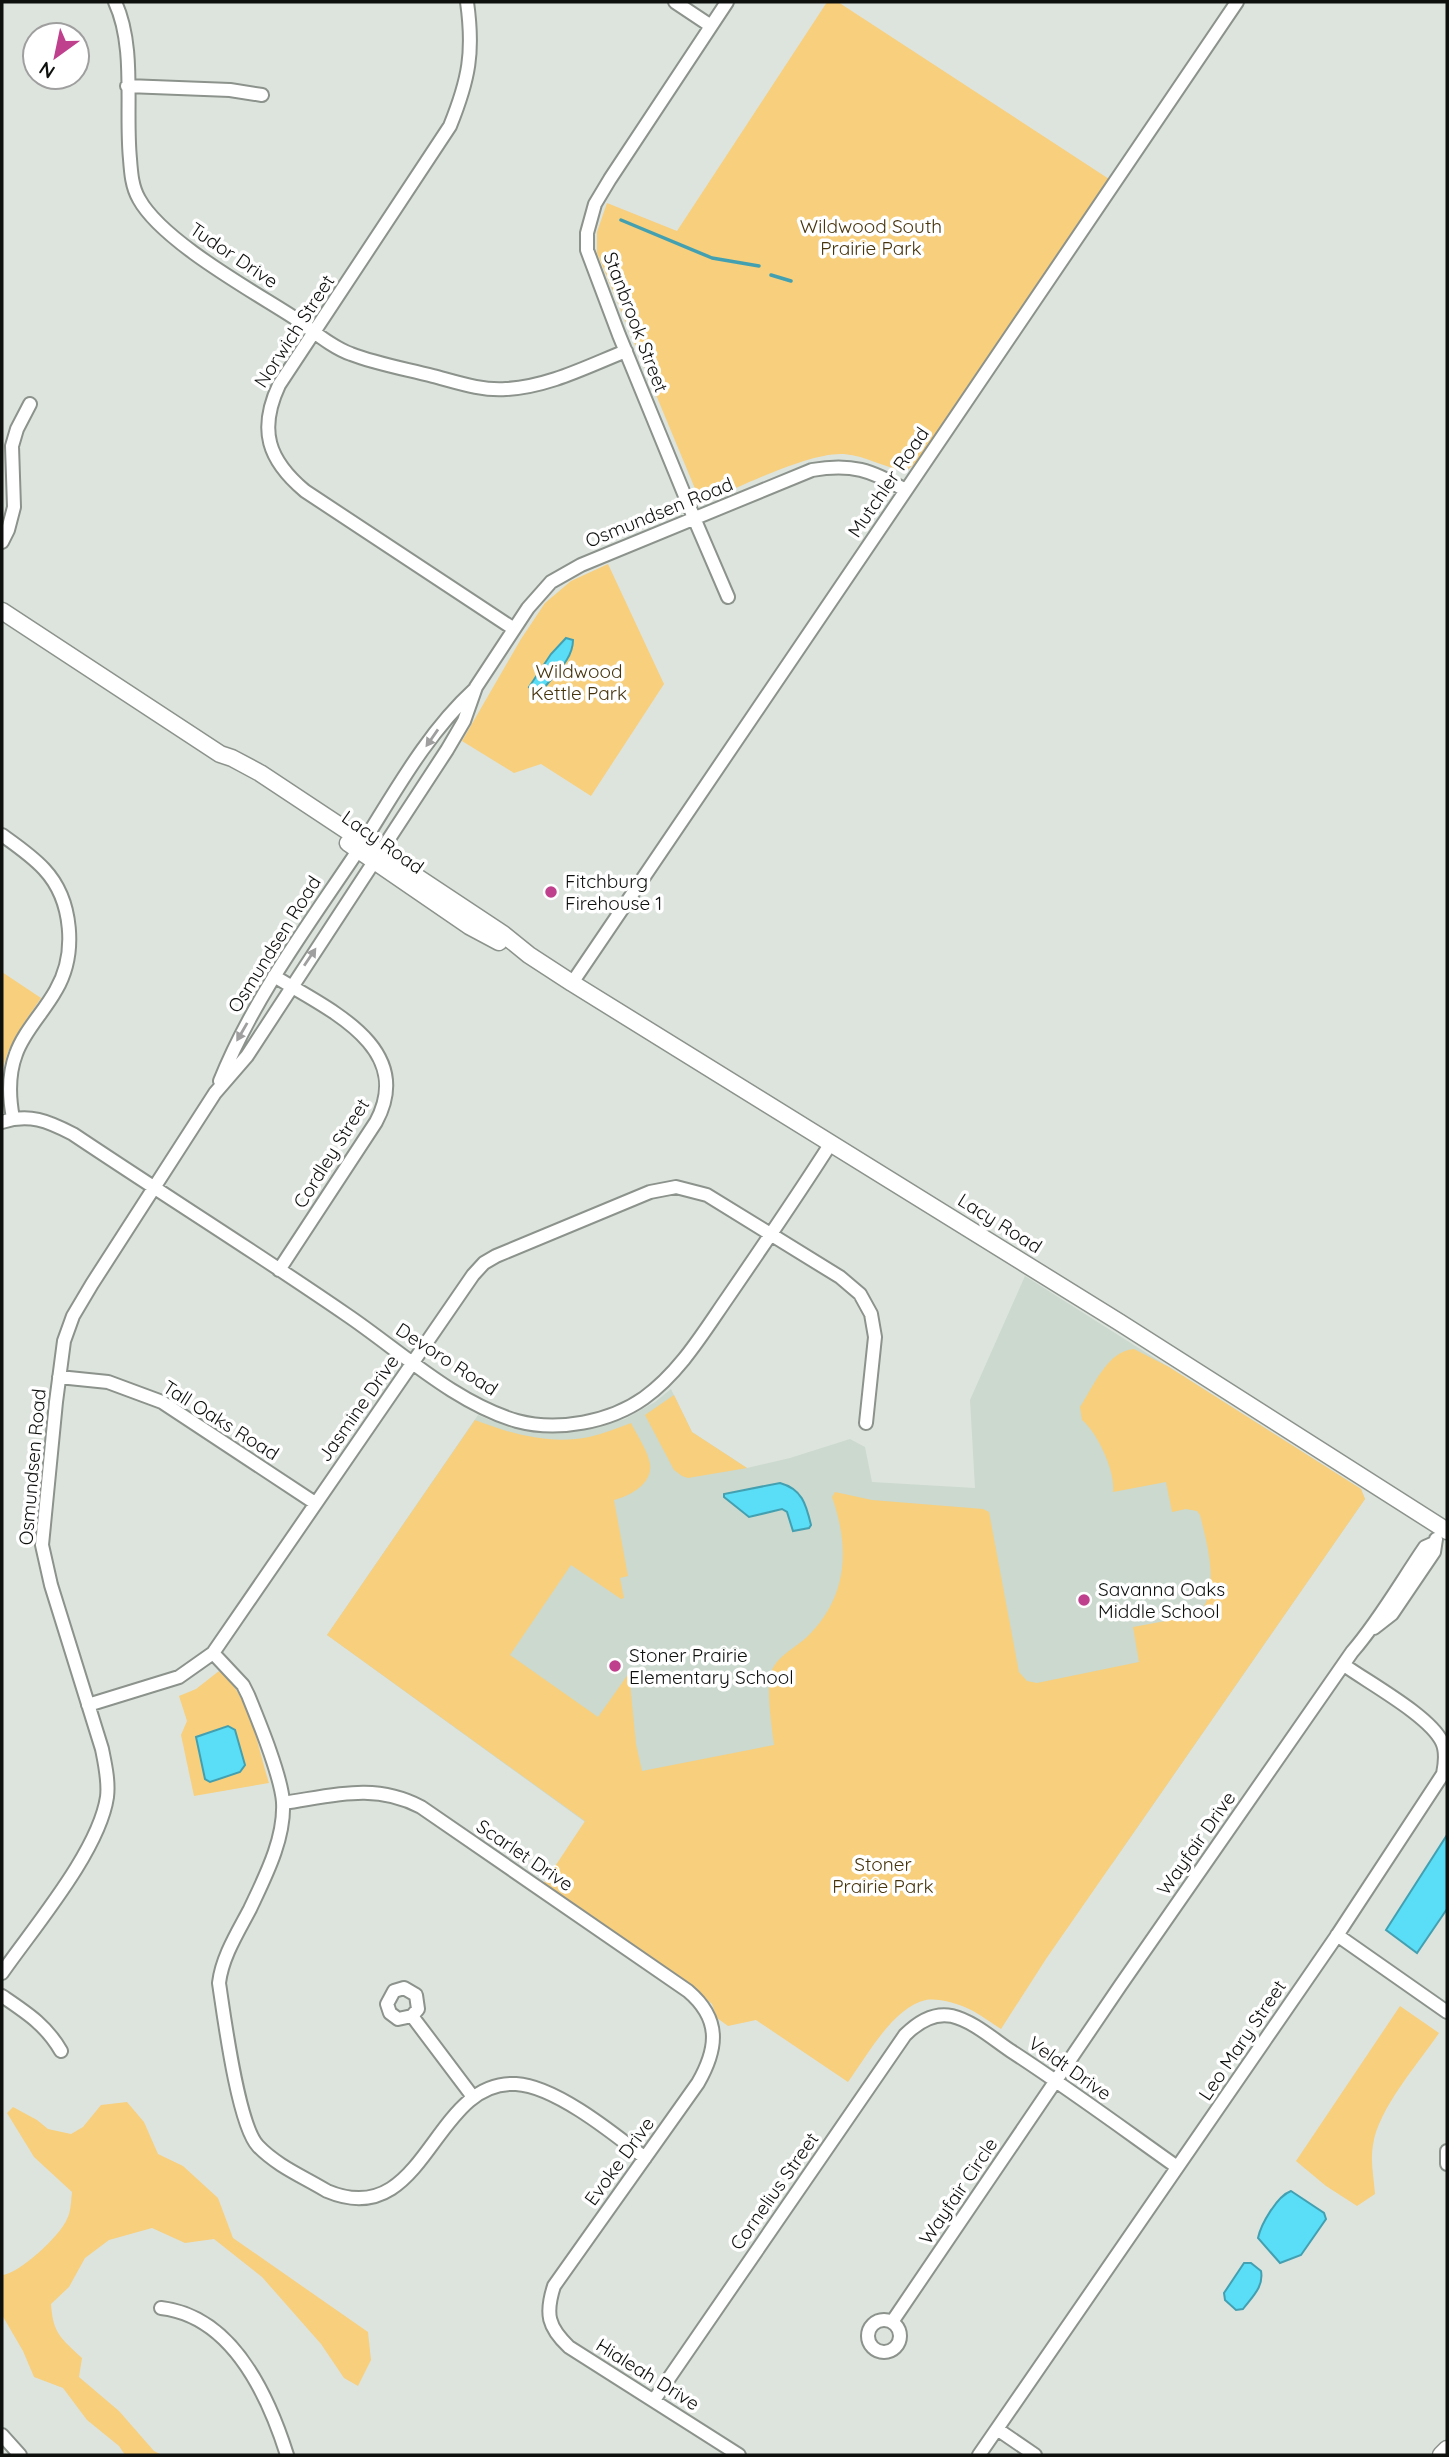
<svg xmlns="http://www.w3.org/2000/svg" width="1449" height="2457" viewBox="0 0 1449 2457" font-family="Quicksand,sans-serif">
  <style>
    .built { fill: #ccd9ce }
    .green { fill: #f7cf7d }
    .water { fill: #5addf7; stroke: #43a0b1; stroke-width: 2 }
    .lines { fill: none; stroke-linecap: round; stroke-linejoin: round }
    .stream { stroke: #43a0b1; stroke-width: 3.5 }
    .street-casing { stroke: #8c928c; stroke-width: 16 }
    .secondary-casing { stroke: #8c928c; stroke-width: 19 }
    .street { stroke: #fff; stroke-width: 12 }
    .secondary { stroke: #fff; stroke-width: 16 }
    .oneway { fill: #9f9f9f }
    .poi-dot { fill: #bf408d; stroke: #fff; stroke-width: 2.5 }
    .labels { text-anchor: middle; dominant-baseline: central; stroke-width: 7; stroke-linejoin: round; paint-order: stroke }
    .park-label { font-size: 19px; fill: #46340d; stroke: #fff }
    .street-label { font-size: 19px; fill: #0e100e; stroke: #fff }
    .poi-label { font-size: 19px; fill: #0e100e; stroke: #fff; text-anchor: start }
  </style>
  <rect width="100%" height="100%" fill="#dde4de"/>
  <path class="built" d="M 1025,1276 L 1361,1489 L 1365,1499 L 1112,1864 L 701,1900 L 585,1822 L 327,1635 L 478,1415 L 492,1421 L 541,1432 L 586,1430 L 625,1419 L 655,1402 L 671,1389 L 692,1432 L 747,1468 L 790,1458 L 850,1439 L 865,1447 L 872,1482 L 975,1488 L 970,1400 Z"/>
  <path class="green" d="M 827,2 L 838,2 L 1109,179 L 927,448 L 918,461 L 906,471 C 884,468 867,456 844,454 C 809,452 745,485 711,499 L 696,491 L 597,253 L 597,232 L 607,203 L 677,231 Z
    M 608,564 L 664,684 L 591,796 L 541,764 L 514,773 L 462,741 L 521,639 L 545,603 L 571,581 Z
    M 2,972 L 41,998 C 25,1022 5,1046 2,1076 Z
    M 1134,1349 L 1169,1367 L 1361,1489 L 1365,1499 L 1046,1959 L 1001,2029 C 991,2023 980,2014 969,2009 C 958,2004 939,1998 926,2000 C 893,2007 867,2056 848,2082 L 756,2020 L 728,2026 L 717,2018 L 712,2004 L 697,1991 L 657,1963 L 540,1889 L 585,1821 L 327,1635 L 475,1420 C 511,1434 550,1445 589,1437 C 603,1434 617,1428 631,1423 C 637,1435 648,1451 650,1464 C 653,1484 629,1496 614,1500 L 628,1576 L 620,1578 L 624,1598 L 621,1599 L 571,1565 L 510,1655 L 598,1717 L 629,1673 L 636,1744 L 642,1771 L 774,1745 C 772,1728 765,1685 772,1670 C 778,1656 796,1647 807,1637 C 848,1597 850,1548 832,1497 L 835,1492 L 872,1500 L 983,1509 L 989,1512 L 1019,1672 L 1027,1681 L 1037,1683 L 1139,1662 L 1133,1627 L 1187,1617 L 1189,1623 C 1224,1600 1208,1548 1200,1515 L 1197,1511 L 1186,1509 L 1172,1512 L 1166,1482 L 1113,1492 C 1116,1472 1097,1432 1082,1420 L 1080,1407 C 1094,1386 1107,1351 1134,1349 Z
    M 674,1395 L 692,1432 L 747,1468 L 688,1478 L 682,1476 L 674,1470 L 645,1415 Z
    M 219,1671 C 251,1696 257,1746 269,1783 L 194,1796 L 181,1735 L 187,1721 L 179,1696 L 196,1689 Z
    M 1400,2006 L 1439,2033 C 1418,2064 1378,2109 1373,2145 C 1370,2162 1374,2178 1375,2194 L 1357,2206 L 1326,2186 L 1296,2161 Z
    M 127,2102 L 144,2122 L 158,2154 L 183,2166 L 218,2198 L 233,2238 L 368,2332 L 371,2360 L 358,2386 L 344,2378 L 321,2344 L 262,2277 L 214,2239 L 185,2243 L 152,2228 L 109,2240 L 85,2258 L 69,2287 L 51,2304 C 53,2334 61,2338 82,2358 L 79,2377 L 119,2411 L 154,2451 L 162,2455 L 125,2455 L 119,2446 L 87,2420 L 63,2388 L 34,2377 L 23,2351 L 2,2315 L 2,2275 C 19,2274 60,2236 67,2219 C 71,2212 71,2200 72,2192 L 34,2157 L 7,2113 L 13,2107 L 37,2120 L 48,2129 L 71,2134 L 83,2127 L 101,2105 Z"/>
  <path class="water" d="M 566,638 L 573,640 C 573,661 552,676 541,692 L 537,687 L 531,689 L 529,687 L 551,654 Z
    M 780,1483 C 802,1489 806,1504 811,1525 L 809,1528 L 793,1531 L 787,1512 L 782,1509 L 749,1517 L 724,1497 L 724,1494 Z
    M 228,1726 L 235,1730 L 245,1765 L 240,1772 L 210,1782 L 205,1779 L 196,1737 Z
    M 1447,1835 L 1447,1909 L 1417,1953 L 1386,1930 Z
    M 1291,2191 L 1324,2213 L 1326,2219 L 1301,2255 L 1280,2263 L 1258,2238 C 1261,2224 1277,2196 1291,2191 Z
    M 1244,2263 L 1251,2263 L 1261,2271 C 1264,2287 1252,2297 1243,2309 L 1236,2310 L 1225,2300 L 1224,2293 Z"/>
  <g class="lines">
    <path class="stream" d="M 621,220 L 712,258 L 759,266
      M 771,275 L 791,281"/>
    <g class="street-casing">
      <path id="street" d="M 115,2 C 136,47 125,109 130,159 C 131,173 132,187 139,199 C 162,241 251,290 293,317 C 311,329 331,347 351,354 C 377,364 406,369 433,376 C 456,382 482,391 506,389 C 548,387 588,366 626,351
        M 467,2 C 474,52 469,79 450,126 L 279,385 C 258,430 268,460 305,491 L 514,629
        M 675,2 L 711,26
        M 727,2 L 610,179 L 595,204 L 587,233 L 587,250 L 619,335 L 694,518 L 728,597
        M 127,86 L 230,90 L 262,95
        M 2,542 L 8,530 L 14,507 L 12,446 L 17,429 L 30,404
        M 2,835 C 16,845 32,856 44,869 C 73,900 77,954 56,990 C 44,1012 24,1031 16,1054 C 8,1075 9,1097 13,1118
        M 274,976 C 325,1008 417,1046 376,1122 L 279,1270
        M 572,983 L 1237,2
        M 220,1081 C 254,997 309,924 359,849 C 394,794 426,734 474,690
        M 2,1122 C 29,1113 48,1121 73,1134 C 164,1195 257,1253 347,1315 C 400,1351 455,1403 517,1421 C 558,1432 610,1422 644,1398 C 680,1372 703,1333 728,1297 C 763,1246 798,1195 831,1143
        M 59,1377 L 108,1382 L 162,1402 L 315,1503
        M 1374,1628 L 1392,1614 L 1434,1552 L 1436,1539
        M 213,1653 L 243,1685 L 248,1695 C 259,1722 281,1775 283,1802 C 285,1839 265,1877 250,1909 C 238,1932 222,1957 219,1983 C 224,2016 238,2125 258,2146 C 277,2166 304,2177 327,2191 C 426,2233 432,2079 516,2084 C 555,2086 613,2133 645,2158
        M 88,1705 L 179,1677 L 213,1653 L 473,1275 L 484,1263 L 496,1256 L 650,1192 L 676,1187 L 707,1195 L 840,1277 L 860,1294 L 871,1314 L 875,1337 L 866,1423
        M 283,1803 C 332,1796 374,1782 421,1807 L 688,1991 C 721,2019 718,2048 698,2083 L 554,2286 C 545,2314 548,2327 569,2347 L 739,2455
        M 1337,1935 L 1447,2012
        M 2,1973 C 34,1927 99,1851 107,1797 C 109,1781 105,1764 102,1749 L 51,1585 L 42,1545 L 56,1402 L 64,1341 L 73,1316 L 92,1284 L 215,1093 L 247,1056 L 447,750 L 464,721 L 476,687 L 528,608 L 551,582 L 581,565 L 812,470 C 851,463 872,470 905,490
        M 2,1996 C 27,2013 46,2025 61,2051
        M 412,2016 L 398,2019 L 390,2013 L 387,2004 L 394,1991 L 404,1988 L 416,1995 L 418,2009 L 412,2016 L 473,2097
        M 1447,2151 L 1447,2164
        M 161,2308 C 232,2316 268,2395 287,2455
        M868 2336a16 16 0 1 1 32 0a16 16 0 1 1-32 0Z
        M 892,2322 L 1120,1986 L 1352,1652 C 1379,1621 1401,1582 1425,1547 L 1434,1543
        M 654,2400 L 905,2035 C 917,2023 933,2012 952,2016 C 973,2021 993,2039 1011,2051 C 1068,2088 1122,2128 1177,2167
        M 997,2429 L 1035,2455
        M 2,2435 L 20,2455
        M 979,2455 L 1336,1937 L 1443,1774 C 1445,1764 1447,1752 1442,1742 C 1430,1716 1369,1683 1344,1665"/>
    </g>
    <g class="secondary-casing">
      <path id="secondary" d="M 2,611 L 220,754 L 232,758 L 260,773 L 503,934 L 529,955 L 572,983 L 1119,1322 L 1447,1531
        M 348,843 L 469,926 L 499,942
        M 1441,2455 L 1447,2449"/>
    </g>
    <use href="#street" class="street"/>
    <use href="#secondary" class="secondary"/>
  </g>
  <defs><path id="oneway-solid" d="M-6-.8H1V-3.2L6.5 0L1 3.2V.8H-6Z" transform="scale(1.75)"/></defs>
  <g class="oneway">
    <use href="#oneway-solid" transform="translate(432 738) rotate(125)"/>
    <use href="#oneway-solid" transform="translate(310 957) rotate(-56)"/>
    <use href="#oneway-solid" transform="translate(242 1032) rotate(120)"/>
  </g>
  <g class="poi-dot">
    <circle cx="551" cy="892" r="7"/>
    <circle cx="1084" cy="1600" r="7"/>
    <circle cx="615" cy="1666" r="7"/>
  </g>
  <g class="labels">
    <g class="park-label">
      <text x="871" y="226">Wildwood South<tspan x="871" dy="22">Prairie Park</tspan></text>
      <text x="579" y="671">Wildwood<tspan x="579" dy="22">Kettle Park</tspan></text>
      <text x="883" y="1864">Stoner<tspan x="883" dy="22">Prairie Park</tspan></text>
    </g>
    <g class="street-label">
      <text transform="translate(234 255) rotate(34)">Tudor Drive</text>
      <text transform="translate(636 322) rotate(69)">Stanbrook Street</text>
      <text transform="translate(294 331) rotate(-57)">Norwich Street</text>
      <text transform="translate(888 482) rotate(-56)">Mutchler Road</text>
      <text transform="translate(659 512) rotate(-22)">Osmundsen Road</text>
      <text transform="translate(383 842) rotate(35)">Lacy Road</text>
      <text transform="translate(274 944) rotate(-58)">Osmundsen Road</text>
      <text transform="translate(331 1153) rotate(-58)">Cordley Street</text>
      <text transform="translate(1000 1223) rotate(32)">Lacy Road</text>
      <text transform="translate(447 1359) rotate(33)">Devoro Road</text>
      <text transform="translate(358 1408) rotate(-55)">Jasmine Drive</text>
      <text transform="translate(221 1420) rotate(32)">Tall Oaks Road</text>
      <text transform="translate(32 1467) rotate(-85)">Osmundsen Road</text>
      <text transform="translate(1196 1843) rotate(-55)">Wayfair Drive</text>
      <text transform="translate(525 1855) rotate(34)">Scarlet Drive</text>
      <text transform="translate(1242 2040) rotate(-56)">Leo Mary Street</text>
      <text transform="translate(1070 2068) rotate(35)">Veldt Drive</text>
      <text transform="translate(619 2161) rotate(-54)">Evoke Drive</text>
      <text transform="translate(774 2191) rotate(-55)">Cornelius Street</text>
      <text transform="translate(958 2191) rotate(-56)">Wayfair Circle</text>
      <text transform="translate(648 2374) rotate(32)">Hialeah Drive</text>
    </g>
    <g class="poi-label">
      <text x="565" y="881">Fitchburg<tspan x="565" dy="22">Firehouse 1</tspan></text>
      <text x="1098" y="1589">Savanna Oaks<tspan x="1098" dy="22">Middle School</tspan></text>
      <text x="629" y="1655">Stoner Prairie<tspan x="629" dy="22">Elementary School</tspan></text>
    </g>
  </g>
  <rect width="1449" height="2457" fill="none" stroke="#0e100e" stroke-width="7"/>
  <g transform="translate(56 56) rotate(213)"><circle r="33" fill="#ffffff" stroke="#9f9f9f" stroke-width="2"/>
  <path d="M0-5L12 26L0 18L-12 26Z" fill="#bf408d"/>
  <text y="-10" font-size="19" font-weight="bold" text-anchor="middle" fill="#0e100e">N</text>
  </g>
</svg>
